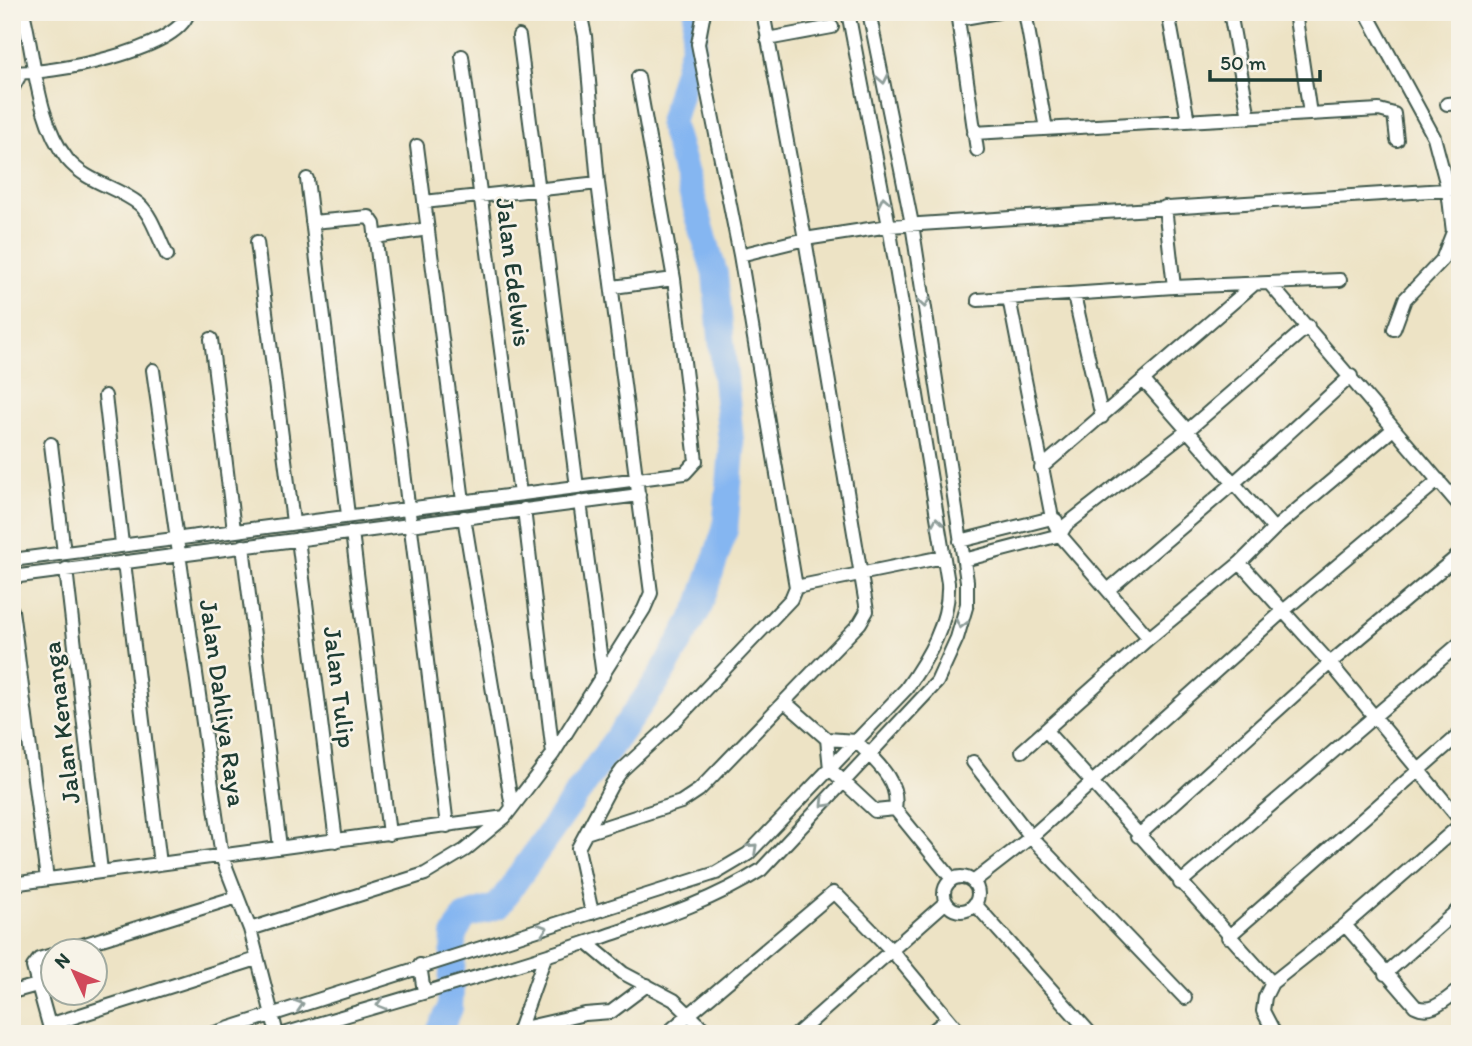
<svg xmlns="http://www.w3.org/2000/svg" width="1472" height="1046" viewBox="0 0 1472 1046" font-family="Itim,sans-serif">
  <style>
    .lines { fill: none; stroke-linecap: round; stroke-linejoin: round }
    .river { stroke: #85b6f1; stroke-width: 26 }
    .minor-casing { stroke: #3e564a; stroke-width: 16 }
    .minor { stroke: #fff; stroke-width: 12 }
    .oneway { stroke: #8f9e9a }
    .labels { text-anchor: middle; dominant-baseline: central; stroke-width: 5; stroke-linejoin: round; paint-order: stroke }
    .street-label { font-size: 26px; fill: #1f3d34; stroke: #f7f3e8 }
  </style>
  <rect width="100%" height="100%" fill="#f7f3e8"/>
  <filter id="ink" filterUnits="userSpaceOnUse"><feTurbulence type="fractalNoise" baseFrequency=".0143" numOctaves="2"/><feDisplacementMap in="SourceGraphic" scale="14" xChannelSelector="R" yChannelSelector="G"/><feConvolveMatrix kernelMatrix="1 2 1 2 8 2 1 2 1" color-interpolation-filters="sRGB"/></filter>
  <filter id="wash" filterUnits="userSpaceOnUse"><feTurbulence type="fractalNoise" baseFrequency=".00686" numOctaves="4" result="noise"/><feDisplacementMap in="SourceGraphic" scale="28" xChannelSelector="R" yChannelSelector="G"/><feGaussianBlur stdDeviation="1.57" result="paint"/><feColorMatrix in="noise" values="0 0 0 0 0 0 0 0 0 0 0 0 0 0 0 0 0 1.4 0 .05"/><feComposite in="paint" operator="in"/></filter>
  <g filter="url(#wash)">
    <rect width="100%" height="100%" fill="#ede3c5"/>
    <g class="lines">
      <path class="river" d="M 438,1034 L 450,1008 L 454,936 L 464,917 L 498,906 L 660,677 L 699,608 L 725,530 L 732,451 L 715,274 L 671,123 L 693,46 L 697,12"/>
    </g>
  </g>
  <g filter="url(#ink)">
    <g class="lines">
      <g class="minor-casing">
        <path id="minor" d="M 23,12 C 35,59 36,119 67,159 C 87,183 116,186 139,204 C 152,215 159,240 167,255
          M 957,12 L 977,150
          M 1025,12 L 1046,129
          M 1168,12 L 1188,121
          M 1230,12 L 1249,118
          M 1295,12 L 1310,114
          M 1366,12 L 1434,137 L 1448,190 L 1453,232 L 1442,260 L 1405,299 L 1394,329
          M 958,19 L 998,12
          M 519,36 L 577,487
          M 767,39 L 832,27
          M 462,56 L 520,494
          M 12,72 C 47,76 180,50 188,12
          M 638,77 L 674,279
          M 12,89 L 21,73
          M 1447,104 L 1460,103
          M 974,133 L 1379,110 L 1394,114 L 1397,140
          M 417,146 L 463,501
          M 307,179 L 348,515
          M 424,202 L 598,183
          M 1165,207 L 1174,287
          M 312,222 L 369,217 L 374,224 L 447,826
          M 375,237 L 428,229
          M 257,242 L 293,522
          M 740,255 L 805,239 L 889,226 L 1460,189
          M 1270,284 L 1460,506
          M 1074,295 L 1102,417
          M 1009,298 L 1052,518 L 1060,535 L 1149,638
          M 978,300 L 1174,287 L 1340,280
          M 211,339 L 234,530
          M 153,370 L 222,857 L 250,929 L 277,1034
          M 1144,381 L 1274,529
          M 105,396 L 122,544
          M 51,444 L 64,553
          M 1041,468 L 1252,286
          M 580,502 L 603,676
          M 524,509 L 553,754
          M 464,517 L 512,807
          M 352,532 L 389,834
          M 298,539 L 336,841
          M 960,541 L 1052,518 L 1056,520
          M 243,546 L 280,847
          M 12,560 L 685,473 L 696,461 L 674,279 L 613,287
          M 964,560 L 1060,535 L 1066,525 L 1188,430 L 1308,326
          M 124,562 L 160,864
          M 1240,563 L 1330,663 L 1460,820
          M 66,569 L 101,871
          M 12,577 L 639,495
          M 796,587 L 943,557
          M 1108,590 L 1236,481 L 1351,376
          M 12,610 L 47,879
          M 786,703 L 827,739 L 856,741 C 875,761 900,780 895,809 L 875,811 L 830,769 L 827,739
          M 1047,732 L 1272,983
          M 1022,751 L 1149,638 L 1240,563 L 1274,529 L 1392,430
          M 973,762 L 1031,837 L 1185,998
          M 895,809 L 952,879
          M 586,833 L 681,802 L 699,790 L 860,623 L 867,611 L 805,239 L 763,12
          M 1138,836 L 1330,663 L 1460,554
          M944 894a17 17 0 1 1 34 0a17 17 0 1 1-34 0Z
          M 973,882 L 1031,837 L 1282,612 L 1439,480
          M 1180,883 L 1460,643
          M 12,884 L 505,817
          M 975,904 L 1091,1034
          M 592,913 L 578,848 L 612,784 L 622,770 L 677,719 L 791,599 L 796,587 L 740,255 L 698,44 L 704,12
          M 1345,925 L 1415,1006 C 1432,1015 1446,999 1460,989
          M 250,929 L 425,874 L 465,850 L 505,817 L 553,754 L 644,609 L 651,593 L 598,183 L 585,36 L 580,12
          M 1228,937 L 1460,734
          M 587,943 L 623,973 L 674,1000 L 709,1034
          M 63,951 L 237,897
          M 52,955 L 39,959 L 33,967 L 49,1025 L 257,959
          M 420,965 L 424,992
          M 1385,974 L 1460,908
          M 12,992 L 37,985
          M 519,1029 L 585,1014 L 611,1012 L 647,985
          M 518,1033 L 545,957
          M 211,1034 L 716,873 L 748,854 L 906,689 C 928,658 950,622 948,583 L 889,226 L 848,12
          M 284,1034 C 389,1002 495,974 600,938 C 656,919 711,902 761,870 L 937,682 L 957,638 L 967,604 L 967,581 L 912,224 L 869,12
          M 666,1034 L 833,893 L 838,896 L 893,952 L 961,1034
          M 797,1034 L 946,902
          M 929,1034 L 947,1019
          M 1275,1034 L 1263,1011 L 1265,997 L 1272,983 L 1345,925 L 1460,825"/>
      </g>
      <use href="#minor" class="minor"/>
    </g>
    <defs><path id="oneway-chevron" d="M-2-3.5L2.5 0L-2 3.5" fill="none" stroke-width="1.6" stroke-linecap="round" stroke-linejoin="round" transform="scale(1.75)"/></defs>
    <g class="oneway">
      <use href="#oneway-chevron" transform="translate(883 79) rotate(79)"/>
      <use href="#oneway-chevron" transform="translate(884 201) rotate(-101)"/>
      <use href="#oneway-chevron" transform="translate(924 303) rotate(81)"/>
      <use href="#oneway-chevron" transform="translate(937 522) rotate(-99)"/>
      <use href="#oneway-chevron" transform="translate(961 624) rotate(105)"/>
      <use href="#oneway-chevron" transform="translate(825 803) rotate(134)"/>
      <use href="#oneway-chevron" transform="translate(753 848) rotate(-43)"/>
      <use href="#oneway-chevron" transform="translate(543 929) rotate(-18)"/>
      <use href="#oneway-chevron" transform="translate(381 1004) rotate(163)"/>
      <use href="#oneway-chevron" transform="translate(299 1005) rotate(-18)"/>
    </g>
  </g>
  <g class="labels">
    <g class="street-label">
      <text transform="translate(514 272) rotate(83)">Jalan Edelwis</text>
      <text transform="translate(340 687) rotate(83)">Jalan Tulip</text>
      <text transform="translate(223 703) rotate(82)">Jalan Dahliya Raya</text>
      <text transform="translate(61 723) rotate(-97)">Jalan Kenanga</text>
    </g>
  </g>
  <rect width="1472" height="1046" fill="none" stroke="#f7f3e8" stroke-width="42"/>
  <g transform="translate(74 972) rotate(314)"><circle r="33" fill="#f7f3e8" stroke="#a1aaa0" stroke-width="2"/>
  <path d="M0-5L12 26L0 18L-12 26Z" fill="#d1495b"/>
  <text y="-10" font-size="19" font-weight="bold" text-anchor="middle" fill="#1f3d34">N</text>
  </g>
  <path d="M1210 70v10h110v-10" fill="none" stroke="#1f3d34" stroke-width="3.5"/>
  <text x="1220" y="70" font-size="21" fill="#1f3d34" stroke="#f7f3e8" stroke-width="5" paint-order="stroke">50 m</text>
</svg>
